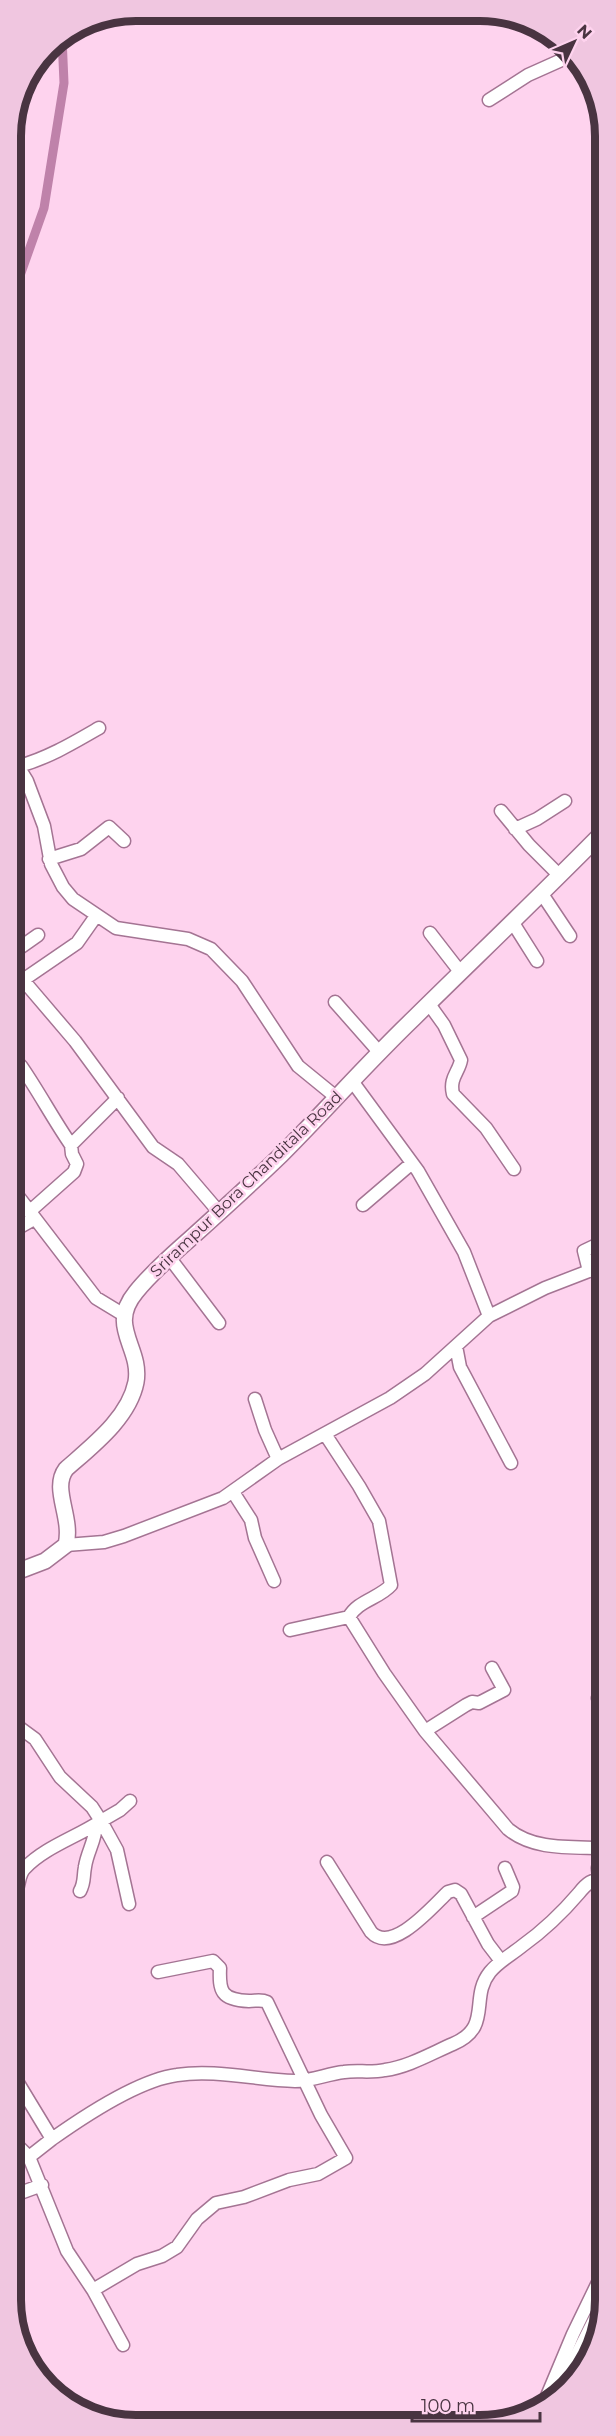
<svg xmlns="http://www.w3.org/2000/svg" width="616" height="2436" viewBox="0 0 616 2436" font-family="Montserrat,sans-serif">
  <style>
    .lines { fill: none; stroke-linecap: round; stroke-linejoin: round }
    .canal { stroke: #bf82aa; stroke-width: 9 }
    .minor-casing { stroke: #a47493; stroke-width: 15 }
    .major-casing { stroke: #a47493; stroke-width: 18 }
    .highway-casing { stroke: #a47493; stroke-width: 20 }
    .minor { stroke: #fff; stroke-width: 12 }
    .major { stroke: #fff; stroke-width: 15 }
    .highway { stroke: #fff; stroke-width: 16 }
    .labels { text-anchor: middle; dominant-baseline: central; stroke-width: 5; stroke-linejoin: round; paint-order: stroke }
    .street-label { font-size: 16px; fill: #493441; stroke: #fed3ee }
    .rim { fill: none; stroke: #493441; stroke-width: 8 }
  </style>
  <rect width="100%" height="100%" fill="#fed3ee"/>
  <g class="lines">
    <path class="canal" d="M 11,301 L 44,208 L 64,83 L 62,37"/>
    <g class="minor-casing">
      <path id="minor" d="M 489,100 L 528,75 L 575,54
        M 11,755 L 27,781 L 44,826 L 51,864 L 63,887 L 73,899 L 116,928 L 188,939 L 211,949 L 242,981 L 298,1066 L 336,1097
        M 19,766 C 48,758 73,743 99,728
        M 501,811 L 529,845 L 560,876
        M 515,829 L 537,819 L 565,801
        M 49,859 L 81,849 L 109,827 L 124,841
        M 542,894 L 570,936
        M 513,923 L 537,961
        M 430,933 L 461,973
        M 11,954 L 38,935
        M 23,980 L 75,1041 L 153,1147 L 178,1164 L 219,1212
        M 11,981 L 16,982 L 23,980 L 77,943 L 96,916
        M 335,1002 L 380,1053
        M 429,1004 L 444,1025 L 461,1060 C 459,1072 449,1078 453,1094 L 486,1128 L 514,1169
        M 21,1066 C 39,1092 53,1119 71,1145
        M 352,1081 L 418,1171 L 464,1252 L 489,1316
        M 11,1187 L 96,1298 L 124,1315
        M 363,1205 L 412,1163
        M 29,1212 L 74,1172 L 77,1164 L 72,1154 L 71,1145 L 118,1098
        M 11,1232 L 34,1219
        M 169,1257 L 219,1323
        M 589,1271 L 584,1251 L 605,1241
        M 456,1346 L 460,1367 L 511,1463
        M 255,1399 L 265,1430 L 278,1459
        M 325,1434 L 359,1486 L 379,1521 L 391,1585 C 380,1598 357,1601 349,1617 L 384,1673 L 425,1731 L 508,1829 C 533,1850 569,1847 601,1848
        M 233,1492 L 251,1520 L 255,1538 L 274,1581
        M 66,1545 L 104,1542 L 124,1536 L 223,1498 L 278,1459 L 390,1398 L 425,1374 L 489,1316 L 545,1288 L 589,1271 L 605,1268
        M 290,1630 L 349,1617
        M 598,1698 L 605,1720
        M 11,1715 L 20,1728 L 35,1739 L 60,1777 L 92,1807 L 101,1821 C 77,1837 45,1847 25,1868 C 16,1877 22,1889 11,1896
        M 425,1731 L 466,1705 L 472,1702 L 479,1703 L 504,1690 L 492,1668
        M 327,1862 L 371,1932 C 392,1955 433,1906 448,1892 L 455,1890 L 461,1894 L 488,1944 L 501,1961
        M 599,1878 L 598,1868 L 605,1834
        M 80,1891 C 85,1882 83,1877 85,1867 C 87,1852 96,1840 96,1824
        M 129,1904 L 117,1850 L 101,1821 L 120,1810 L 130,1801
        M 473,1917 L 512,1891 L 513,1887 L 505,1868
        M 12,2073 L 52,2139 C 83,2117 139,2080 177,2075 C 215,2069 256,2080 295,2081 C 312,2081 327,2074 344,2072 C 357,2070 371,2073 385,2070 C 408,2067 432,2053 453,2044 C 493,2027 469,1998 490,1972 C 499,1961 511,1955 522,1946 C 543,1931 562,1913 579,1893 C 586,1884 593,1878 605,1879
        M 52,2139 L 29,2157 L 67,2251 L 93,2290 L 123,2345
        M 12,2140 L 29,2157
        M 12,2196 L 42,2185
        M 93,2290 L 137,2264 L 162,2256 L 177,2247 L 197,2219 L 216,2203 L 244,2197 L 289,2180 L 318,2174 L 346,2158 L 321,2115 L 267,2002 C 261,1999 256,2001 249,2001 C 221,2000 219,1991 220,1968 L 213,1961 L 158,1972
        M 542,2408 L 573,2334 L 605,2268"/>
    </g>
    <g class="major-casing">
      <path id="major" d="M 11,1574 L 45,1561 L 66,1545 C 73,1517 51,1489 66,1469 C 92,1446 129,1418 136,1382 C 142,1347 107,1327 136,1292 C 152,1272 172,1255 191,1238 C 221,1211 252,1183 281,1155 C 326,1110 368,1062 414,1018 C 478,955 542,894 605,830"/>
    </g>
    <g class="highway-casing">
      <path id="highway" d="M 559,2394 L 605,2303"/>
    </g>
    <use href="#minor" class="minor"/>
    <use href="#major" class="major"/>
    <use href="#highway" class="highway"/>
  </g>
  <g class="labels">
    <g class="street-label">
      <text transform="translate(246 1184) rotate(-44)">Srirampur Bora Chanditala Road</text>
    </g>
  </g>
  <path d="M0 0H616V2436H0ZM136 21H480A115 115 0 0 1 595 136V2300A115 115 0 0 1 480 2415H136A115 115 0 0 1 21 2300V136A115 115 0 0 1 136 21Z" fill="#f0c6e0" fill-rule="evenodd"/>
  <path class="rim" d="M136 21H480A115 115 0 0 1 595 136V2300A115 115 0 0 1 480 2415H136A115 115 0 0 1 21 2300V136A115 115 0 0 1 136 21Z"/>
  <g transform="translate(574 42) rotate(46)" stroke="#fed3ee" stroke-width="4.5" paint-order="stroke">
  <path d="M0-4.5L10 22L0 15L-10 22Z" fill="#493441"/>
  <text y="-9" font-size="16" font-weight="bold" text-anchor="middle" fill="#493441">N</text>
  </g>
  <path d="M412 2412v9h128v-9" fill="none" stroke="#493441" stroke-width="3"/>
  <text x="421" y="2412" font-size="18" fill="#493441" stroke="#fed3ee" stroke-width="4.5" paint-order="stroke">100 m</text>
</svg>
